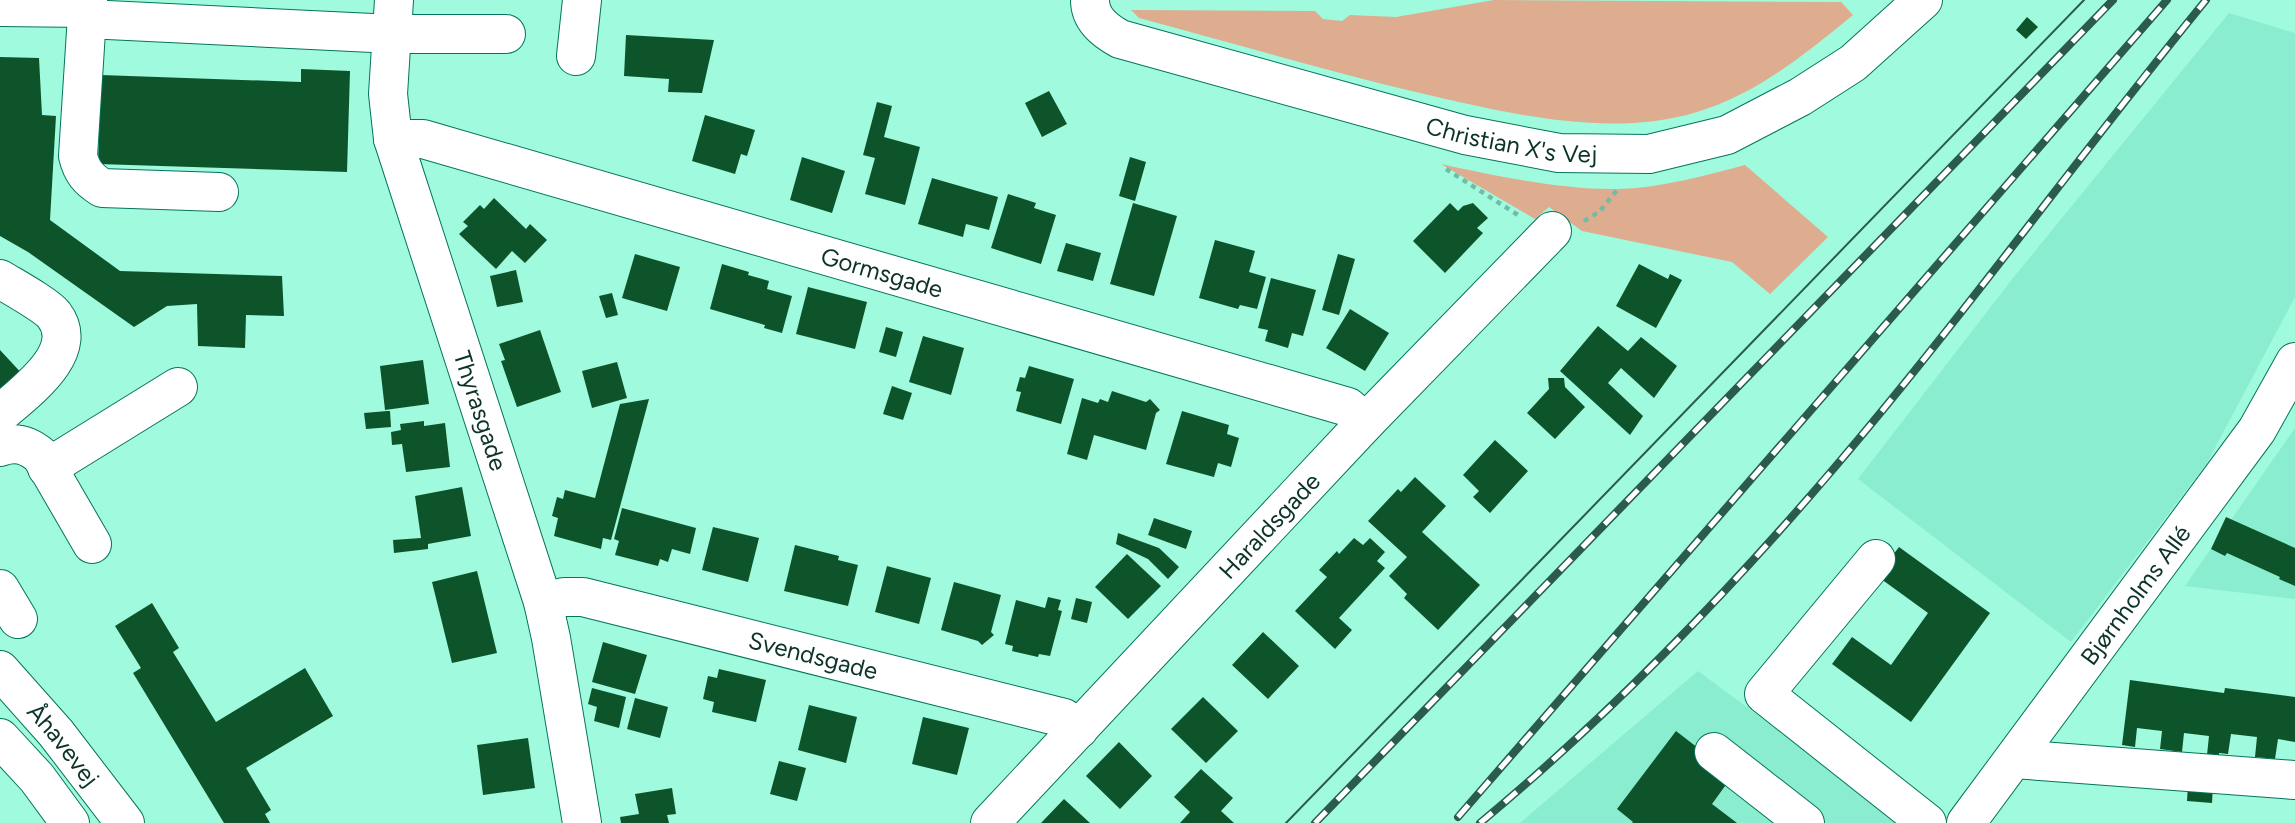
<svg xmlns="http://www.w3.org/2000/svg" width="2295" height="823" viewBox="0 0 2295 823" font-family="Figtree,sans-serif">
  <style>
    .built { fill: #8bedcf }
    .green { fill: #deac8e }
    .building { fill: #0e542b }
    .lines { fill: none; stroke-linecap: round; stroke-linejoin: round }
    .minor-casing { stroke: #05745d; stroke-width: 40 }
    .major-casing { stroke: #05745d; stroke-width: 40 }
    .path { stroke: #72bca6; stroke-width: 4.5; stroke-dasharray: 5 5; stroke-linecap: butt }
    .minor { stroke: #fff; stroke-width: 38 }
    .major { stroke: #fff; stroke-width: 38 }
    .tram { stroke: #2a5b4e; stroke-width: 2 }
    .rail-casing { stroke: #2a5b4e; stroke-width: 8 }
    .rail { stroke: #fff; stroke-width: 5; stroke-dasharray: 16; stroke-linecap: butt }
    .labels { text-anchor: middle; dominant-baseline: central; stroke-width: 7; stroke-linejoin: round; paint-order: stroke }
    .street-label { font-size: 24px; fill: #0c3329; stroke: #fff }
  </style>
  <rect width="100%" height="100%" fill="#a0fade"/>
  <path class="built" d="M 2229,13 L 2295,33 L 2295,297 L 2207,463 L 2071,642 L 1858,479 L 2013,278 Z
    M 2295,428 L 2295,599 L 2185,586 Z
    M 1698,671 L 1904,823 L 1520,823 Z"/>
  <path class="green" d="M 1494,0 L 1841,2 L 1853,15 C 1805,54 1757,94 1697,112 C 1608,139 1508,113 1420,93 C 1326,71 1233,43 1139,18 L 1131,10 L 1315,11 L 1323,19 L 1342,21 L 1350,15 L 1396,17 Z
    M 1441,164 C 1495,176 1563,190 1618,189 C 1661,188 1703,176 1745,165 L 1828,237 L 1770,294 L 1732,262 L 1582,231 L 1549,207 L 1535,219 Z"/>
  <path class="building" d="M 2027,17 L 2038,27 L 2026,39 L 2016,30 Z
    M 626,35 L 714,40 L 702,93 L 668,92 L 669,79 L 624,76 Z
    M 0,57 L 39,58 L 42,115 L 56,116 L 50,220 L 120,271 L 282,276 L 284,316 L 246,315 L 245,348 L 198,346 L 197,304 L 167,306 L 134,327 L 28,252 L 0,236 Z
    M 301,69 L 350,71 L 347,172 L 98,164 L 101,75 L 301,82 Z
    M 1049,91 L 1067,124 L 1042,137 L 1025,103 Z
    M 877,102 L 892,106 L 884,137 L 920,147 L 905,205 L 865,194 L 875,158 L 863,155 Z
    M 705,115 L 755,130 L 747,156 L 741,154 L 735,174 L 692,161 Z
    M 802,157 L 845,171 L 832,213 L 790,200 Z
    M 1130,157 L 1146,162 L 1135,201 L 1119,196 Z
    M 932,178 L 998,197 L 989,230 L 966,224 L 963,237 L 918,224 Z
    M 1008,194 L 1036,203 L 1034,208 L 1056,215 L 1041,264 L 991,248 Z
    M 494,198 L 526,229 L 530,224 L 547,240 L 525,263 L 512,251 L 496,269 L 459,234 L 468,226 L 463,222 L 480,205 L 484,209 Z
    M 1133,203 L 1177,216 L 1154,296 L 1110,284 Z
    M 1450,203 L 1458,211 L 1463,206 L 1473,203 L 1488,218 L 1477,228 L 1483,233 L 1445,273 L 1413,241 Z
    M 1215,240 L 1255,251 L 1249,272 L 1266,277 L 1257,309 L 1240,305 L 1238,309 L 1199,298 Z
    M 1066,243 L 1101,253 L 1093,281 L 1057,271 Z
    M 635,254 L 680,267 L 667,311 L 622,298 Z
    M 1338,254 L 1355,259 L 1339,315 L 1322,310 Z
    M 722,264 L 749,272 L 748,275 L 769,281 L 767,289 L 792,296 L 782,333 L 764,328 L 765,325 L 710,309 Z
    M 1639,264 L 1668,279 L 1670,274 L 1682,280 L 1656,328 L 1616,306 Z
    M 516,270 L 523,302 L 497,307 L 490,276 Z
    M 1271,278 L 1316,290 L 1303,336 L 1292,333 L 1288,348 L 1265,341 L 1268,330 L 1258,328 Z
    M 808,287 L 867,302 L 855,349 L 796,334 Z
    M 612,293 L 618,315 L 606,318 L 599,296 Z
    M 1350,309 L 1389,333 L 1365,371 L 1326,348 Z
    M 1598,326 L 1628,351 L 1641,337 L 1677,366 L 1654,398 L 1621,368 L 1608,383 L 1643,416 L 1630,435 L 1560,371 Z
    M 886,327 L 903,332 L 896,357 L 879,352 Z
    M 540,330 L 561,392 L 517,407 L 501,361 L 505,360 L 499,344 Z
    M 923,336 L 964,348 L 951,395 L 909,382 Z
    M 0,350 L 25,377 L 0,400 Z
    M 423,360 L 429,404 L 385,410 L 380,366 Z
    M 617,362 L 627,398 L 592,408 L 582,371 Z
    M 1029,366 L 1074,379 L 1061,424 L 1016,411 L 1021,392 L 1016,391 L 1020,377 L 1025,378 Z
    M 1548,378 L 1564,378 L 1565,387 L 1585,407 L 1555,439 L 1527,413 L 1549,389 Z
    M 892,386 L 912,393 L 903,420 L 883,414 Z
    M 1112,391 L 1146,402 L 1150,399 L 1160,410 L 1156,413 L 1146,450 L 1094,435 L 1087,460 L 1067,454 L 1082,398 L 1098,403 L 1100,399 L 1108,402 Z
    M 649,399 L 611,540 L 603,538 L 601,549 L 554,536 L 558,518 L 552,516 L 557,497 L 563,499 L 565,490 L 595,498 L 620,404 Z
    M 387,411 L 390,411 L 391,427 L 366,429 L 364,413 Z
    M 1182,411 L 1229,425 L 1227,434 L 1239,438 L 1231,467 L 1218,463 L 1214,477 L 1166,464 Z
    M 424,421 L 424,426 L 445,423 L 450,467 L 406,472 L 402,444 L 392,445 L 391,432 L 401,430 L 400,424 Z
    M 1495,440 L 1528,471 L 1490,513 L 1473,497 L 1479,491 L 1463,475 Z
    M 1415,477 L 1446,506 L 1422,532 L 1480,585 L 1438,630 L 1404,598 L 1407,594 L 1389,576 L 1407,557 L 1368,521 L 1398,489 L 1401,492 Z
    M 462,487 L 471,536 L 428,544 L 428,549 L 394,553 L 393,540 L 421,538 L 415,496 Z
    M 622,508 L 696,528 L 690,554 L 672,549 L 668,562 L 660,559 L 658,566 L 615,555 L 619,541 L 614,539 Z
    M 2226,517 L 2295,548 L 2295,586 L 2279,579 L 2280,577 L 2227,553 L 2225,556 L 2211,549 Z
    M 1154,518 L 1192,531 L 1186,549 L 1148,535 Z
    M 713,527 L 759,538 L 748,582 L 702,570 Z
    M 1118,533 L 1159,548 L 1179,567 L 1168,579 L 1148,559 L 1116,544 Z
    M 1354,538 L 1363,545 L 1370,538 L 1385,552 L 1377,561 L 1385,568 L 1339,618 L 1352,630 L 1335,649 L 1295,611 L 1327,577 L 1319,570 L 1337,551 L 1339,554 Z
    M 795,545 L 839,556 L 838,560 L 858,565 L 848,606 L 784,591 Z
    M 1899,547 L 1990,613 L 1911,722 L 1832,664 L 1852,637 L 1891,665 L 1928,613 L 1877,576 Z
    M 1127,554 L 1161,586 L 1128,619 L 1095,587 Z
    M 887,566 L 931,578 L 919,624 L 875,612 Z
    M 477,571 L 497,653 L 452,663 L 432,582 Z
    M 954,582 L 1001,595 L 991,632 L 994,635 L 982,645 L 978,641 L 941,630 Z
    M 1048,597 L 1061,600 L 1058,610 L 1062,611 L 1050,656 L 1039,654 L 1038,657 L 1012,651 L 1013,646 L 1005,644 L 1016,600 L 1045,608 Z
    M 1076,598 L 1092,602 L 1087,623 L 1071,619 Z
    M 152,603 L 179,648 L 173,652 L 216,722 L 305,668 L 333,716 L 246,768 L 271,810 L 265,814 L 270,823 L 224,823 L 133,673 L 141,668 L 115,626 Z
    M 1263,632 L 1299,666 L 1268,699 L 1232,665 Z
    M 603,642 L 647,655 L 635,694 L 592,682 Z
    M 719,669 L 766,680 L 756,722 L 712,712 L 714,702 L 703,699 L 708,676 L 717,678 Z
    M 2130,680 L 2224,693 L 2225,688 L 2295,697 L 2295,742 L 2278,739 L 2275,759 L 2255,757 L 2257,737 L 2231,734 L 2228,754 L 2219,753 L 2219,757 L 2207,755 L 2209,736 L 2184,733 L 2182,752 L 2160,749 L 2162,731 L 2137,728 L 2135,747 L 2122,745 Z
    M 592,688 L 626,697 L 619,728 L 594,721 L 597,707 L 588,704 Z
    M 1203,697 L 1238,731 L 1206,763 L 1171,729 Z
    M 635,698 L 668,707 L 660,738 L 627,729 Z
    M 809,705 L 857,717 L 846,763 L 798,750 Z
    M 923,717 L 969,728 L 957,775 L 912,764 Z
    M 1676,731 L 1733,775 L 1712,804 L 1737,823 L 1632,823 L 1633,822 L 1617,809 Z
    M 528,738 L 535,788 L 483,795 L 477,745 Z
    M 1119,742 L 1152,776 L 1120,809 L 1086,776 Z
    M 779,761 L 806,768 L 797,801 L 770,794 Z
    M 1201,769 L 1233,798 L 1221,811 L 1234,823 L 1180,823 L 1190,812 L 1174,797 Z
    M 2188,784 L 2213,785 L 2212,803 L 2187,801 Z
    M 672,788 L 676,814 L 667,815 L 669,823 L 621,823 L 620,817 L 639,814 L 635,794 Z
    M 1064,799 L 1090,823 L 1041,823 Z"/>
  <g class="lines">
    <g class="minor-casing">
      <g id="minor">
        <path d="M 88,0 L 78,156 C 82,172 88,179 102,188 L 219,192"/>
        <path id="s1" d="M 394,0 L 388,94 L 393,139 L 543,602 L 551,638 L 582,823"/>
        <path id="s2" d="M 1090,0 C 1090,19 1104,30 1120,39 L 1465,135 L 1559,153 L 1649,154 L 1727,135 L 1800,97 L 1853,63 L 1923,0"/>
        <path d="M 0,7 L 88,8"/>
        <path d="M 87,19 L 393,34 L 506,34"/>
        <path d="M 576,56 L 582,0"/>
        <path id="s3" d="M 393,139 L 423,139 L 1348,407 L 1366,422"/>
        <path d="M 0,279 C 13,287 46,305 54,315 C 82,352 25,392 0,414"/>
        <path d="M 0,447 C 16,441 28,445 41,456 L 92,544"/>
        <path d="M 47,468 L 178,387"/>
        <path d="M 1876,559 L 1764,694 L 1927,823"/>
        <path d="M 0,589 L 18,619"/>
        <path id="s4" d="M 543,602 L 564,597 L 583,597 L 1064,718 L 1079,729"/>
        <path d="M 1714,752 L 1805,823"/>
        <path d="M 2014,759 L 2295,780"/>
        <path id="s5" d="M 990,823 L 1366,422 L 1552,231"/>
        <path id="s6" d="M 1966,823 L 2257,430 L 2295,362"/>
      </g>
    </g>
    <g class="major-casing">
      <g id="major">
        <path id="s7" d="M 0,670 L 56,733 L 125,823"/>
        <path d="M 0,738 L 37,778 L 70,823"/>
      </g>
    </g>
    <path class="path" d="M 1446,169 L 1518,215
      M 1584,221 L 1599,212 L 1618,189"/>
    <use href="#minor" class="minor"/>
    <use href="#major" class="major"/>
    <path class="tram" d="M 1286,823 L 2084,0"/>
    <g class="rail-casing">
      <path id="rail" d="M 1458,817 L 2167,0
        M 1315,823 L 2113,0
        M 1480,823 C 1609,716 1726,595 1835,467 C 1964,316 2080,154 2206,0"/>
    </g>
    <use href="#rail" class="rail"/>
  </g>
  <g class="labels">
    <g class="street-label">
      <text stroke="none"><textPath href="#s2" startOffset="457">Christian X's Vej</textPath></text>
      <text stroke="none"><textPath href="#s3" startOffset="508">Gormsgade</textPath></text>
      <text stroke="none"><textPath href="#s1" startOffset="425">Thyrasgade</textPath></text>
      <text stroke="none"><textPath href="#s5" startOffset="408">Haraldsgade</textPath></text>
      <text stroke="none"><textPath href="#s6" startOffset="284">Bjørnholms Allé</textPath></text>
      <text stroke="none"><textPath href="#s4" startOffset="278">Svendsgade</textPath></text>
      <text stroke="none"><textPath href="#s7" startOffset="98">Åhavevej</textPath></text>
    </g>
  </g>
</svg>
